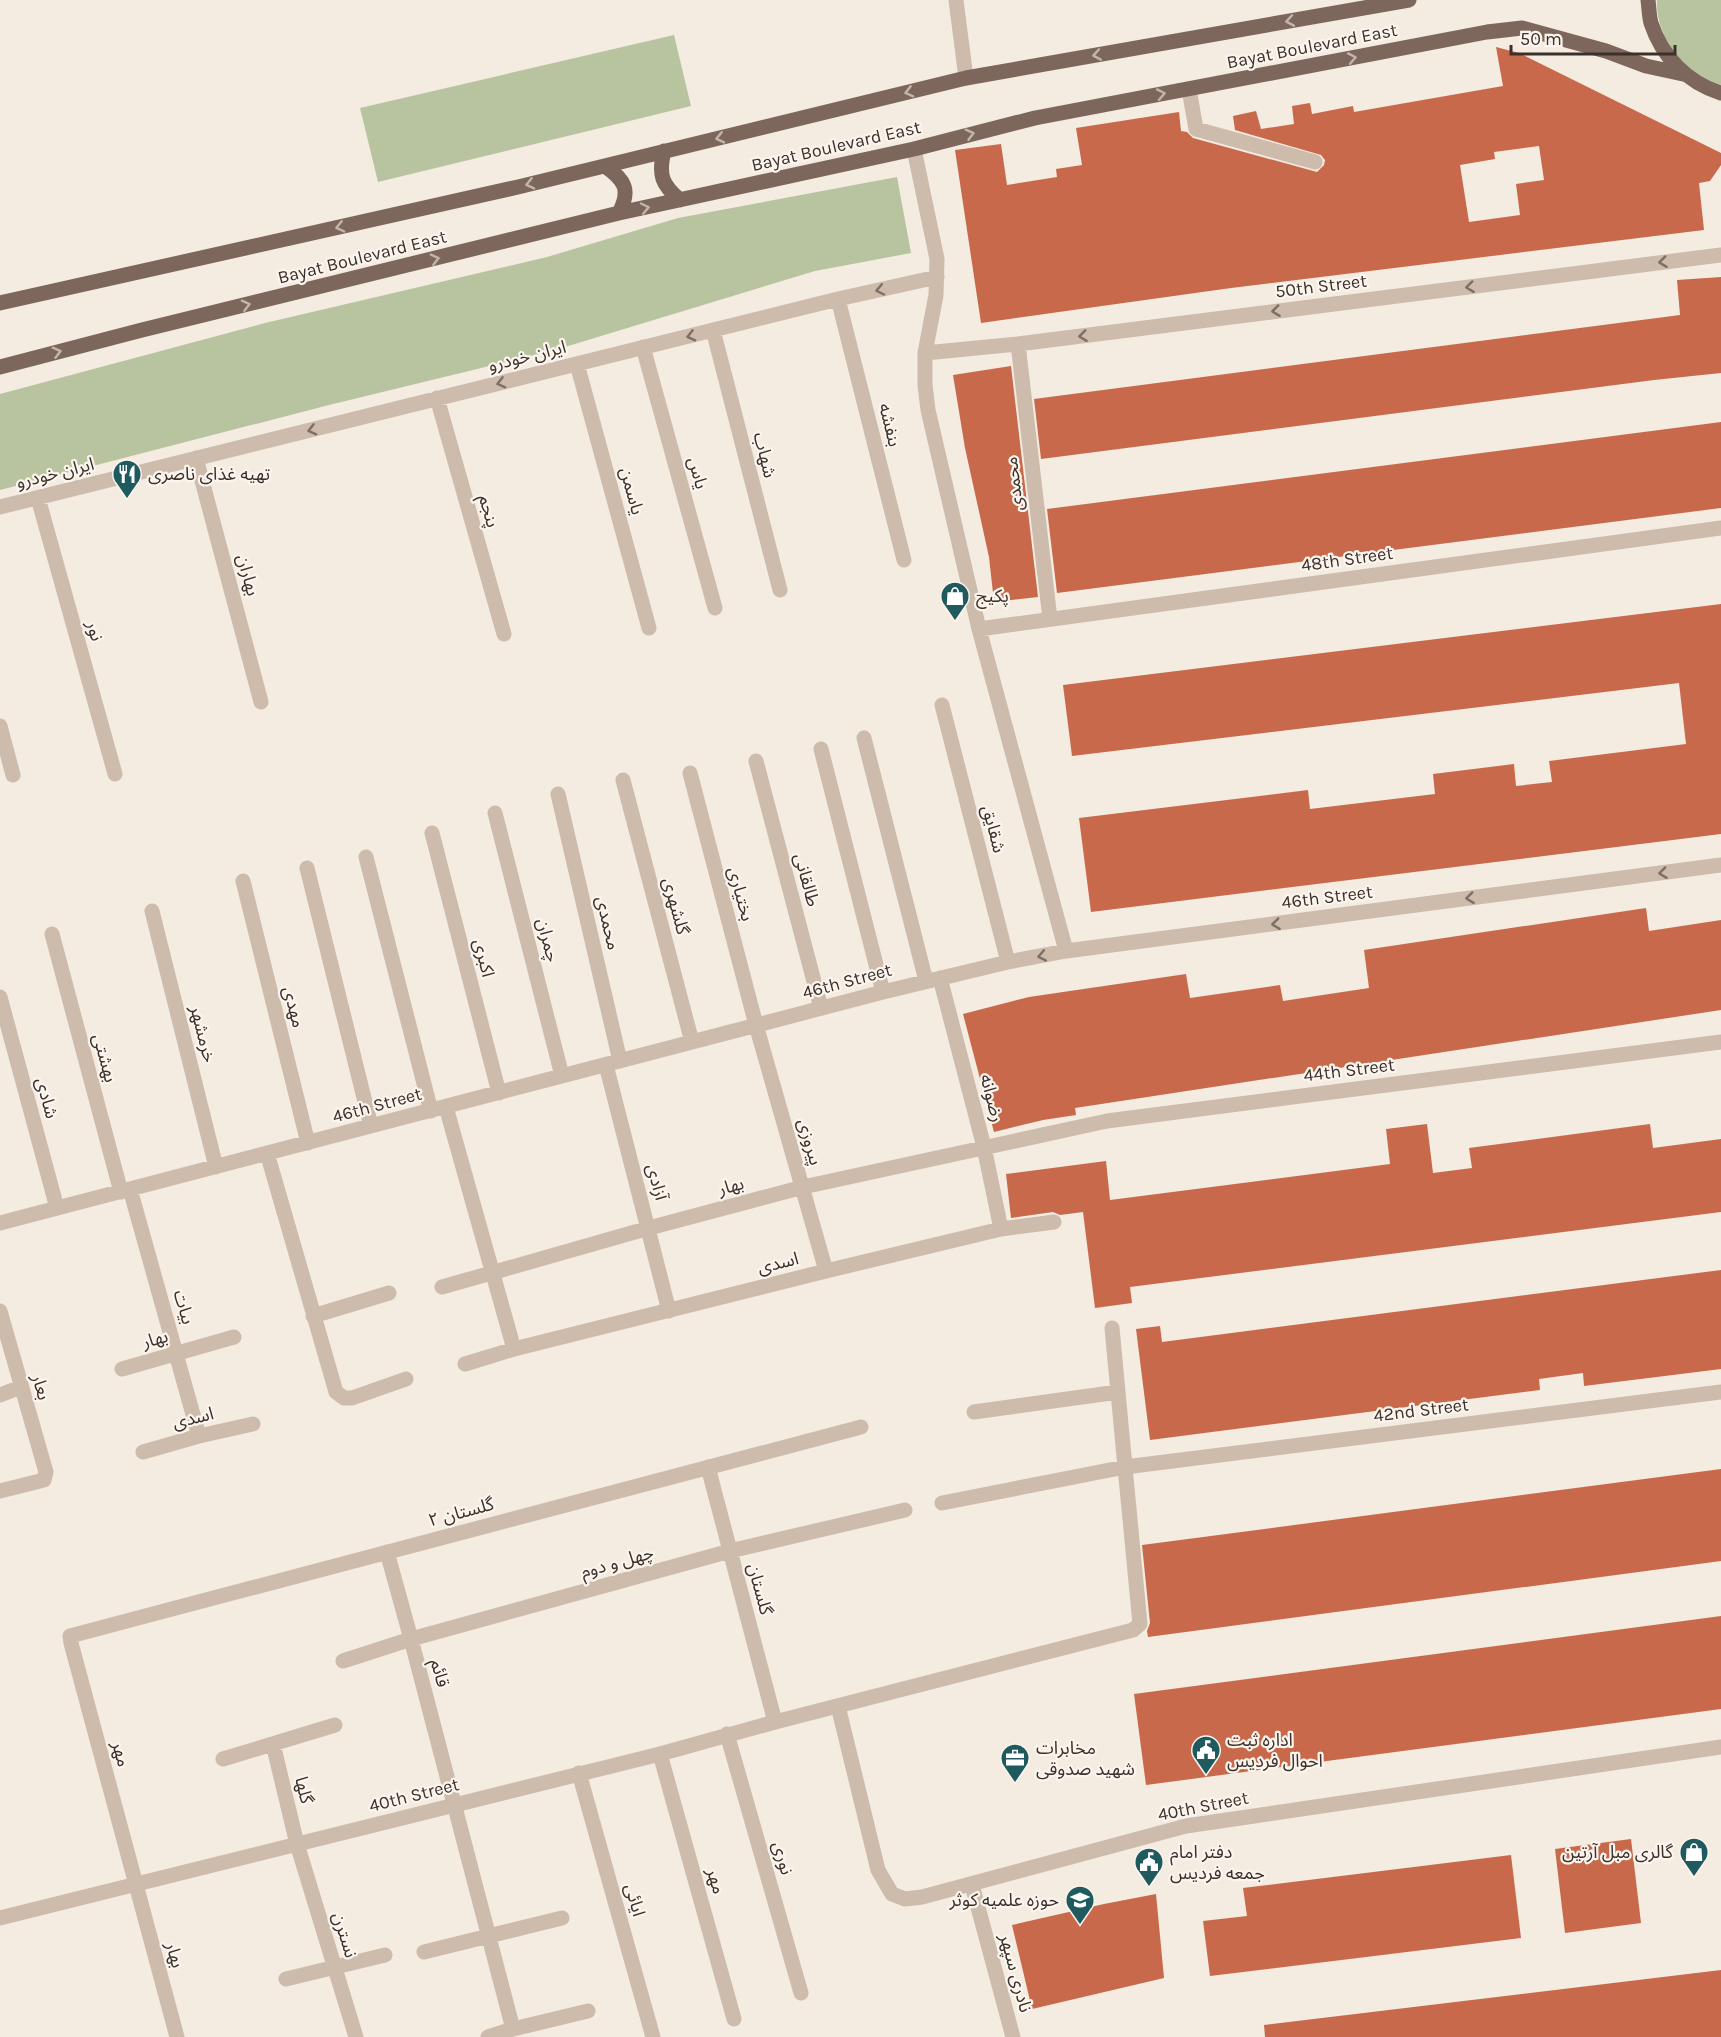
<svg xmlns="http://www.w3.org/2000/svg" width="1721" height="2037" viewBox="0 0 1721 2037" font-family="Karla,'Noto Sans Arabic',sans-serif">
  <style>
    .green { fill: #b8c4a0 }
    .building { fill: #c8694b; fill-rule: evenodd }
    .lines { fill: none; stroke-linecap: round; stroke-linejoin: round }
    .minor { stroke: #cdbbac; stroke-width: 15 }
    .tertiary { stroke: #cdbbac; stroke-width: 15 }
    .primary { stroke: #7d675c; stroke-width: 15 }
    .oneway { stroke: #c2b5ac }
    .oneway2 { stroke: #7d6f65 }
    .labels { text-anchor: middle; dominant-baseline: central; stroke-width: 4.5; stroke-linejoin: round; paint-order: stroke }
    .street-label { font-size: 18px; fill: #3b302b; stroke: #fbf5ee }
    .poi-label { font-size: 18px; fill: #3b302b; stroke: #fbf5ee; text-anchor: start }
  </style>
  <rect width="100%" height="100%" fill="#f4ebe1"/>
  <path class="green" d="M 1657,0 L 1721,0 L 1721,85 C 1686,74 1655,38 1657,0 Z
    M 674,35 L 691,106 L 378,182 L 360,108 Z
    M 897,177 L 911,253 L 815,271 L 555,350 L 329,405 L 0,490 L 0,394 L 265,323 L 547,257 L 678,218 Z"/>
  <path class="building" d="M 1496,47 L 1519,53 L 1721,153 L 1721,165 L 1710,181 L 1699,183 L 1704,230 L 1231,288 L 981,323 L 955,150 L 1001,144 L 1007,185 L 1057,177 L 1056,169 L 1082,165 L 1076,128 L 1179,112 L 1181,131 L 1187,132 L 1193,138 L 1317,172 L 1324,165 L 1325,160 L 1321,155 L 1235,130 L 1233,116 L 1256,111 L 1261,129 L 1294,124 L 1292,106 L 1310,103 L 1312,114 L 1353,106 L 1354,112 L 1503,86 ZM 1539,146 L 1544,180 L 1516,184 L 1520,215 L 1469,222 L 1460,165 L 1495,159 L 1494,152 Z
    M 1721,277 L 1721,373 L 1654,380 L 1041,459 L 1034,399 L 1680,315 L 1677,280 Z
    M 1011,366 L 1038,597 L 994,602 L 989,557 L 965,448 L 953,375 Z
    M 1721,422 L 1721,508 L 1057,593 L 1047,509 Z
    M 1721,604 L 1721,834 L 1091,912 L 1079,818 L 1308,790 L 1310,809 L 1435,794 L 1433,774 L 1514,764 L 1516,786 L 1552,782 L 1549,761 L 1686,744 L 1679,683 L 1072,756 L 1063,685 Z
    M 1646,908 L 1649,931 L 1721,920 L 1721,1010 L 1075,1108 L 1076,1115 L 1043,1120 L 994,1132 L 963,1014 L 1029,997 L 1186,974 L 1190,998 L 1280,985 L 1283,1001 L 1369,988 L 1364,950 Z
    M 1427,1124 L 1433,1173 L 1472,1168 L 1469,1148 L 1650,1124 L 1653,1148 L 1721,1139 L 1721,1212 L 1130,1287 L 1132,1303 L 1095,1308 L 1083,1212 L 1060,1215 L 1053,1212 L 1011,1218 L 1006,1174 L 1106,1161 L 1110,1200 L 1390,1164 L 1386,1129 Z
    M 1721,1270 L 1721,1369 L 1584,1386 L 1583,1373 L 1539,1379 L 1540,1390 L 1150,1440 L 1136,1329 L 1160,1326 L 1162,1342 Z
    M 1721,1469 L 1721,1561 L 1148,1637 L 1147,1631 L 1150,1623 L 1142,1545 Z
    M 1721,1616 L 1721,1709 L 1146,1785 L 1134,1694 Z
    M 1631,1839 L 1641,1923 L 1565,1933 L 1555,1849 Z
    M 1511,1855 L 1521,1938 L 1210,1976 L 1203,1921 L 1247,1916 L 1243,1888 Z
    M 1156,1894 L 1164,1978 L 1032,2009 L 1012,1925 L 1104,1904 Z
    M 1721,1970 L 1721,2037 L 1265,2037 L 1264,2025 Z"/>
  <g class="lines">
    <path class="minor" d="M 1189,89 L 1196,129 L 1315,162
      M 914,149 L 937,259 L 936,295 L 925,353 L 925,385 L 928,410 L 979,629 L 1066,951
      M 838,299 L 904,560
      M 713,330 L 780,590
      M 1018,344 L 1050,619
      M 643,347 L 715,608
      M 925,353 L 1018,344 L 1721,255
      M 577,364 L 649,628
      M 437,398 L 504,634
      M 196,458 L 261,702
      M 38,498 L 115,774
      M 0,507 L 838,299 L 937,277
      M 979,629 L 1721,528
      M 942,705 L 1008,962
      M 0,726 L 13,775
      M 864,738 L 926,981
      M 821,749 L 883,992
      M 756,761 L 821,1008
      M 690,773 L 756,1025 L 826,1271
      M 623,780 L 692,1042
      M 558,794 L 620,1061
      M 495,813 L 562,1076
      M 432,833 L 499,1093
      M 366,857 L 431,1111
      M 307,868 L 371,1126
      M 243,881 L 308,1143
      M 152,911 L 216,1167
      M 52,934 L 121,1192
      M 940,978 L 984,1147 L 1001,1229
      M 0,997 L 57,1208
      M 606,1065 L 669,1311
      M 446,1107 L 514,1349
      M 267,1153 L 336,1392 L 344,1398 L 352,1398 L 406,1379
      M 130,1189 L 199,1436
      M 0,1223 L 883,992 L 1008,962 L 1066,951 L 1721,865
      M 442,1287 L 649,1228 L 803,1187 L 1107,1121 L 1721,1042
      M 0,1311 L 46,1472 L 44,1480 L 0,1491
      M 313,1316 L 389,1293
      M 1112,1328 L 1125,1467
      M 465,1364 L 514,1349 L 826,1271 L 1001,1229 L 1054,1222
      M 122,1369 L 234,1337
      M 0,1395 L 21,1387
      M 974,1412 L 1118,1392
      M 143,1452 L 199,1436 L 253,1424
      M 708,1467 L 775,1722
      M 942,1503 L 1125,1467 L 1721,1392
      M 387,1552 L 411,1639 L 513,2029
      M 343,1661 L 411,1639 L 730,1551 L 905,1510
      M 727,1734 L 801,1993
      M 273,1744 L 297,1844 L 356,2037
      M 660,1754 L 734,2019
      M 223,1759 L 335,1725
      M 579,1773 L 653,2037
      M 972,1885 L 1013,2037
      M 424,1952 L 562,1918
      M 286,1979 L 385,1955
      M 177,2037 L 71,1643 L 70,1636 L 861,1427
      M 488,2037 L 513,2029 L 588,2011"/>
    <path class="tertiary" d="M 956,0 L 966,78
      M 838,1706 L 878,1870 L 892,1894 L 905,1899 L 922,1897 L 1186,1826 L 1721,1747
      M 0,1918 L 660,1754 L 775,1722 L 1133,1630 L 1140,1624 L 1125,1467"/>
    <path class="primary" d="M 1648,0 C 1649,7 1649,16 1651,23 C 1662,57 1688,83 1721,93
      M 664,151 C 658,175 662,185 680,200
      M 605,166 C 625,180 631,190 619,213
      M 0,303 L 518,187 L 966,78 L 1409,0
      M 0,367 L 142,330 L 619,213 L 914,149 L 1035,118 L 1487,32 L 1522,28 L 1606,51 L 1646,66 L 1683,74"/>
  </g>
  <defs><path id="oneway-chevron" d="M-2-3.5L2.5 0L-2 3.5" fill="none" stroke-width="1.6" stroke-linecap="round" stroke-linejoin="round" transform="scale(1.5)"/></defs>
  <g class="oneway">
    <use href="#oneway-chevron" transform="translate(1290 21) rotate(170)"/>
    <use href="#oneway-chevron" transform="translate(1097 55) rotate(170)"/>
    <use href="#oneway-chevron" transform="translate(1352 58) rotate(-11)"/>
    <use href="#oneway-chevron" transform="translate(909 92) rotate(166)"/>
    <use href="#oneway-chevron" transform="translate(1161 94) rotate(-11)"/>
    <use href="#oneway-chevron" transform="translate(970 134) rotate(-15)"/>
    <use href="#oneway-chevron" transform="translate(720 138) rotate(167)"/>
    <use href="#oneway-chevron" transform="translate(530 184) rotate(167)"/>
    <use href="#oneway-chevron" transform="translate(645 208) rotate(-12)"/>
    <use href="#oneway-chevron" transform="translate(340 227) rotate(167)"/>
    <use href="#oneway-chevron" transform="translate(435 259) rotate(-14)"/>
    <use href="#oneway-chevron" transform="translate(246 305) rotate(-14)"/>
    <use href="#oneway-chevron" transform="translate(57 352) rotate(-15)"/>
  </g>
  <g class="oneway2">
    <use href="#oneway-chevron" transform="translate(1663 262) rotate(173)"/>
    <use href="#oneway-chevron" transform="translate(1470 287) rotate(173)"/>
    <use href="#oneway-chevron" transform="translate(880 290) rotate(168)"/>
    <use href="#oneway-chevron" transform="translate(1276 311) rotate(173)"/>
    <use href="#oneway-chevron" transform="translate(691 336) rotate(166)"/>
    <use href="#oneway-chevron" transform="translate(1083 336) rotate(173)"/>
    <use href="#oneway-chevron" transform="translate(501 383) rotate(166)"/>
    <use href="#oneway-chevron" transform="translate(312 430) rotate(166)"/>
    <use href="#oneway-chevron" transform="translate(1663 873) rotate(173)"/>
    <use href="#oneway-chevron" transform="translate(1470 898) rotate(173)"/>
    <use href="#oneway-chevron" transform="translate(1276 924) rotate(173)"/>
    <use href="#oneway-chevron" transform="translate(1042 956) rotate(169)"/>
  </g>
  <defs>
    <g id="restaurant-pin" transform="scale(1.5)"><path d="M0 17L-7.5 6A9.5 9.5 0 1 1 7.5 6Z" fill="#1f5a5e" stroke="#fbf5ee"/><path d="M-5-6h1v4h1v-4h1v4h1v-4h1v5L-1.5 .5V6h-2V.5L-5-1ZM5-6V6H3V1.5H1.5Q1.5-4 5-6Z" fill="#fff"/></g>
    <g id="shop-pin" transform="scale(1.5)"><path d="M0 17L-7.5 6A9.5 9.5 0 1 1 7.5 6Z" fill="#1f5a5e" stroke="#fbf5ee"/><path d="M-5-2.5h2.3a2.7 3.5 0 0 1 5.4 0H5L5.5 6h-11ZM-1.5-2.5h3a1.5 2.3 0 0 0-3 0Z" fill="#fff"/></g>
    <g id="civic-pin" transform="scale(1.5)"><path d="M0 17L-7.5 6A9.5 9.5 0 1 1 7.5 6Z" fill="#1f5a5e" stroke="#fbf5ee"/><path d="M-.6-6.5H3V-4.5H.6V-3L4-1V1h2V6H-6V1h2V-1L-.6-3ZM-1.2 2.5V6h2.4V2.5Z" fill="#fff"/></g>
    <g id="office-pin" transform="scale(1.5)"><path d="M0 17L-7.5 6A9.5 9.5 0 1 1 7.5 6Z" fill="#1f5a5e" stroke="#fbf5ee"/><path d="M-6-3h4V-5.5h4V-3h4V5H-6ZM-1-4.5V-3h2v-1.5ZM-6 0V1H6V0Z" fill="#fff"/></g>
    <g id="school-pin" transform="scale(1.5)"><path d="M0 17L-7.5 6A9.5 9.5 0 1 1 7.5 6Z" fill="#1f5a5e" stroke="#fbf5ee"/><path d="M0-5L7-2L0 1L-7-2ZM-4 1L0 2.5L4 1V4Q0 6-4 4Z" fill="#fff"/></g>
  </defs>
  <g fill-rule="evenodd">
    <use href="#restaurant-pin" x="127" y="474"/>
    <use href="#shop-pin" x="955" y="596"/>
    <use href="#civic-pin" x="1206" y="1750"/>
    <use href="#office-pin" x="1015" y="1758"/>
    <use href="#shop-pin" x="1694" y="1852"/>
    <use href="#civic-pin" x="1149" y="1862"/>
    <use href="#school-pin" x="1080" y="1900"/>
  </g>
  <g class="labels">
    <g class="street-label">
      <text transform="translate(1312 46) rotate(-11)">Bayat Boulevard East</text>
      <text transform="translate(836 146) rotate(-13)">Bayat Boulevard East</text>
      <text transform="translate(362 257) rotate(-14)">Bayat Boulevard East</text>
      <text transform="translate(1321 286) rotate(-7)">50th Street</text>
      <text transform="translate(527 356) rotate(-14)">ایران خودرو</text>
      <text transform="translate(890 425) rotate(76)">بنفشه</text>
      <text transform="translate(765 455) rotate(76)">شهاب</text>
      <text transform="translate(55 473) rotate(-14)">ایران خودرو</text>
      <text transform="translate(698 473) rotate(75)">یاس</text>
      <text transform="translate(1014 484) rotate(-97)">محمدی</text>
      <text transform="translate(632 491) rotate(75)">یاسمن</text>
      <text transform="translate(489 511) rotate(74)">پنجم</text>
      <text transform="translate(1347 559) rotate(-8)">48th Street</text>
      <text transform="translate(248 575) rotate(75)">بهاران</text>
      <text transform="translate(95 631) rotate(74)">نور</text>
      <text transform="translate(994 829) rotate(76)">شقایق</text>
      <text transform="translate(807 880) rotate(75)">طالقانی</text>
      <text transform="translate(741 894) rotate(75)">بختیاری</text>
      <text transform="translate(1327 897) rotate(-7)">46th Street</text>
      <text transform="translate(676 906) rotate(75)">گلشهری</text>
      <text transform="translate(608 923) rotate(77)">محمدی</text>
      <text transform="translate(548 940) rotate(76)">چمران</text>
      <text transform="translate(484 958) rotate(76)">اکبری</text>
      <text transform="translate(847 981) rotate(-15)">46th Street</text>
      <text transform="translate(294 1007) rotate(76)">مهدی</text>
      <text transform="translate(203 1034) rotate(76)">خرمشهر</text>
      <text transform="translate(105 1058) rotate(75)">بهشتی</text>
      <text transform="translate(1349 1070) rotate(-7)">44th Street</text>
      <text transform="translate(47 1098) rotate(75)">شادی</text>
      <text transform="translate(992 1098) rotate(75)">رضوانه</text>
      <text transform="translate(377 1105) rotate(-15)">46th Street</text>
      <text transform="translate(810 1142) rotate(74)">پیروزی</text>
      <text transform="translate(657 1182) rotate(75)">آزادی</text>
      <text transform="translate(731 1186) rotate(-15)">بهار</text>
      <text transform="translate(778 1263) rotate(-14)">اسدی</text>
      <text transform="translate(184 1307) rotate(74)">بیات</text>
      <text transform="translate(155 1339) rotate(-16)">بهار</text>
      <text transform="translate(41 1387) rotate(74)">بعار</text>
      <text transform="translate(1421 1410) rotate(-7)">42nd Street</text>
      <text transform="translate(193 1418) rotate(-14)">اسدی</text>
      <text transform="translate(461 1512) rotate(-15)">گلستان ۲</text>
      <text transform="translate(617 1562) rotate(-16)">چهل و دوم</text>
      <text transform="translate(760 1589) rotate(75)">گلستان</text>
      <text transform="translate(440 1673) rotate(75)">قائم</text>
      <text transform="translate(121 1754) rotate(75)">مهر</text>
      <text transform="translate(304 1790) rotate(76)">گلها</text>
      <text transform="translate(414 1795) rotate(-14)">40th Street</text>
      <text transform="translate(1203 1806) rotate(-11)">40th Street</text>
      <text transform="translate(783 1858) rotate(74)">نوری</text>
      <text transform="translate(716 1881) rotate(74)">مهر</text>
      <text transform="translate(635 1900) rotate(74)">ایائی</text>
      <text transform="translate(345 1935) rotate(73)">نسترن</text>
      <text transform="translate(175 1955) rotate(75)">بهار</text>
      <text transform="translate(1016 1973) rotate(75)">نادری سپهر</text>
    </g>
    <g class="poi-label">
      <text x="148" y="474">تهیه غذای ناصری</text>
      <text x="976" y="596">پکیج</text>
      <text x="1227" y="1740">اداره ثبت<tspan x="1227" dy="21">احوال فردیس</tspan></text>
      <text x="1036" y="1748">مخابرات<tspan x="1036" dy="21">شهید صدوقی</tspan></text>
      <text x="1170" y="1852">دفتر امام<tspan x="1170" dy="21">جمعه فردیس</tspan></text>
      <text x="1673" y="1852" text-anchor="end">گالری مبل آرتین</text>
      <text x="1059" y="1900" text-anchor="end">حوزه علمیه کوثر</text>
    </g>
  </g>
  <path d="M1511 45v9h164v-9" fill="none" stroke="#3b302b" stroke-width="3"/>
  <text x="1520" y="45" font-size="18" fill="#3b302b" stroke="#fbf5ee" stroke-width="4.5" paint-order="stroke">50 m</text>
</svg>
